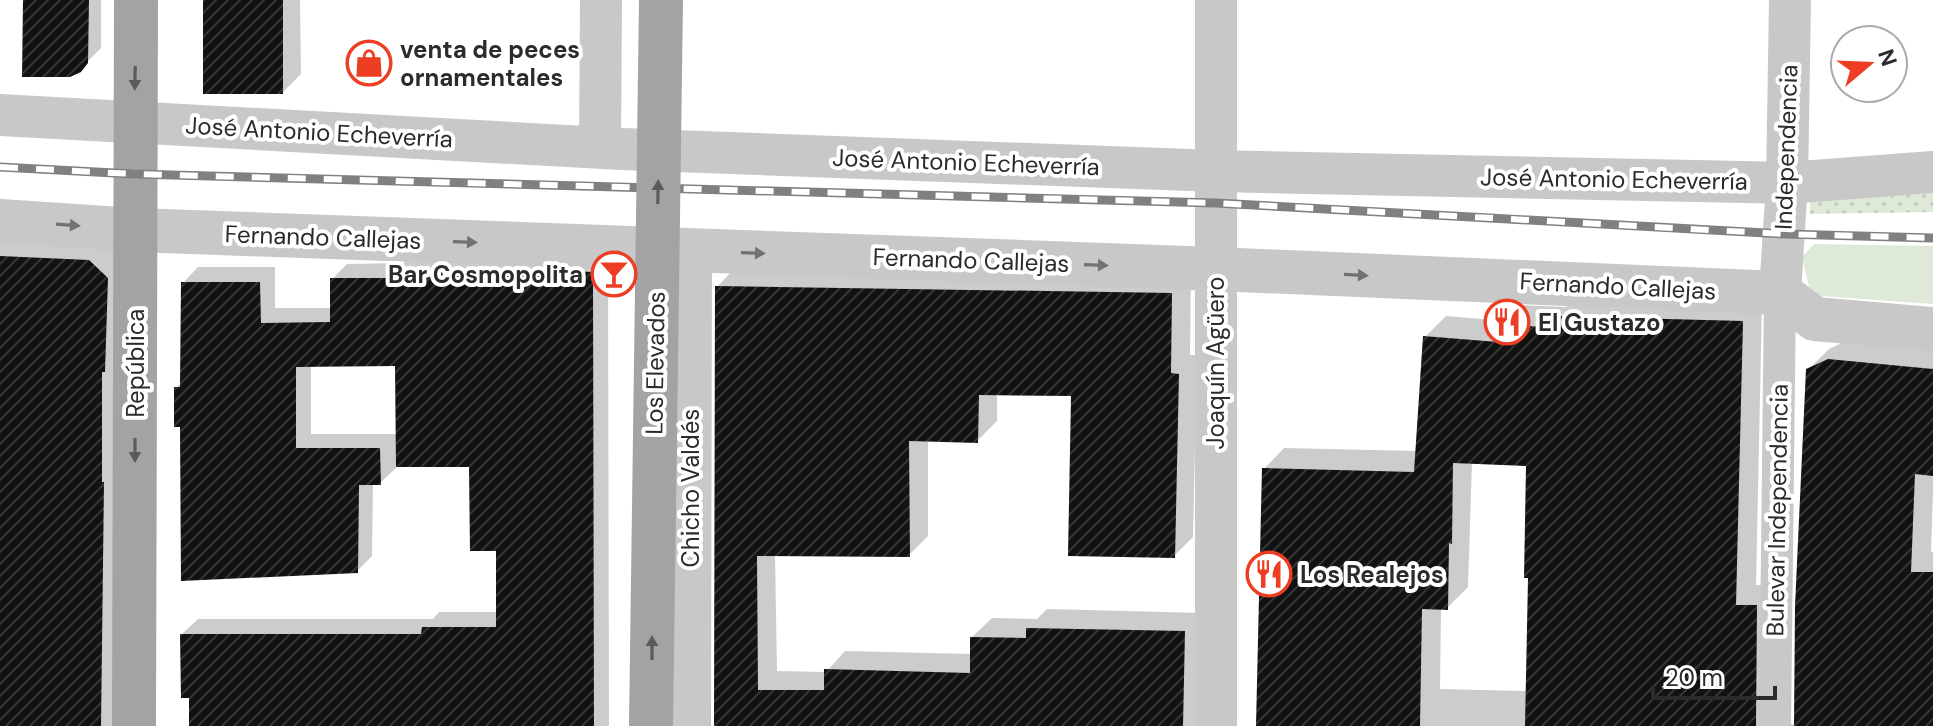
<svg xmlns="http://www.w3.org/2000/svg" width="1933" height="726" viewBox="0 0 1933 726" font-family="'DM Sans',sans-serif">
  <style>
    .grass { fill: url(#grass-dots) }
    .park { fill: #deead7 }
    .shadow { fill: #0003; fill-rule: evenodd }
    .building { fill: url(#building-hatch) }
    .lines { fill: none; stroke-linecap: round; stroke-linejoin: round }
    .pedestrian { stroke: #c8c8c8; stroke-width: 32 }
    .minor { stroke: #c8c8c8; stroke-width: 42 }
    .tertiary { stroke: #c8c8c8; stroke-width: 44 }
    .primary { stroke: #a3a3a3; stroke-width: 44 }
    .rail-casing { stroke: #808080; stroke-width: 9 }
    .rail { stroke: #fff; stroke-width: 6; stroke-dasharray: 18; stroke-linecap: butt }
    .primary-bridge { stroke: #a3a3a3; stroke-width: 44 }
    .oneway { fill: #5b5b5b }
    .oneway2 { fill: #727272 }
    .labels { text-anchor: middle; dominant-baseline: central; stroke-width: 8; stroke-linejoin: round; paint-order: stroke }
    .poi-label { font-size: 24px; font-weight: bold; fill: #2b2b2b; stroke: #fff; text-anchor: start }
    .street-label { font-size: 24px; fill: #2b2b2b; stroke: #fff }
  </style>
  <defs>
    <pattern id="grass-dots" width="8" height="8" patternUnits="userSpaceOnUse" patternTransform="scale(2)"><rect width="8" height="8" fill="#deead7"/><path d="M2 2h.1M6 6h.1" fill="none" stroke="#bfc9b9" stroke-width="1.8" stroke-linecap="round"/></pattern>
    <pattern id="building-hatch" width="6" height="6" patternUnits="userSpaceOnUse" patternTransform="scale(2)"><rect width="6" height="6" fill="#121212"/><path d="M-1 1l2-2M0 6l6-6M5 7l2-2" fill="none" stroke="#353535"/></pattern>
  </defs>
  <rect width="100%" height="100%" fill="#fff"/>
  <path class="grass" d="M 1933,189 L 1933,212 L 1810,214 L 1810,199 Z"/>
  <path class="park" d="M 1814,244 L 1933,246 L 1933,304 L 1821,296 L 1809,287 L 1802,257 Z"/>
  <path class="shadow" d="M 25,0 L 101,0 L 101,48 L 79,70 Z
    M 205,0 L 300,0 L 301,74 L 283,92 Z
    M 0,236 L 110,240 L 128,257 L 121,726 L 0,726 Z
    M 412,255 L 608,257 L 609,726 L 191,726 L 191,696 L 182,634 L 198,619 L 433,619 L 439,612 L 498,612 L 498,549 L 471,465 L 396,465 L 396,468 L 380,483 L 373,483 L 372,556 L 357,571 L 182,425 L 176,388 L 182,382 L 183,283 L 198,267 L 275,267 L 275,308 L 332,308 L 332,279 L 347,264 L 404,263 ZM 397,364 L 398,434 L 311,434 L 311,365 Z
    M 736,267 L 1191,274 L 1190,355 L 1197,355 L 1193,537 L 1174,556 L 1073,394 L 997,393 L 997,421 L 977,441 L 928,440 L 928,536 L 909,555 L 775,554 L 777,671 L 826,672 L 845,651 L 972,654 L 972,637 L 992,618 L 1037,619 L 1047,609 L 1203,613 L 1201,726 L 716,726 L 717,287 Z
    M 1576,296 L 1762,301 L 1756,585 L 1777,585 L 1787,723 L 1796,725 L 1808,370 L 1829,349 L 1850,339 L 1933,347 L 1933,493 L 1931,552 L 1933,552 L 1933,726 L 1258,726 L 1264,469 L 1284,448 L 1417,451 L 1425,337 L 1446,316 L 1505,321 L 1521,305 L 1566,307 ZM 1472,462 L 1528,464 L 1530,576 L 1528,691 L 1440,689 L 1441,608 L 1447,608 L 1468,587 Z"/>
  <path class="building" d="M 23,0 L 89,0 L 88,63 L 81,72 L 70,77 L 22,77 Z
    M 203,0 L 283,0 L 283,94 L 203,94 Z
    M 0,256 L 89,260 L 108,278 L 105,372 L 102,372 L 102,482 L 104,482 L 101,726 L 0,726 Z
    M 395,269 L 523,269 L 593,272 L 594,726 L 189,726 L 189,698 L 181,698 L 180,634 L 421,634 L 422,627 L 496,627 L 496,551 L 470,551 L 469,467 L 396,467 L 395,366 L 296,367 L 296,448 L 380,448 L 381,485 L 359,485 L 358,573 L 181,581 L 180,427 L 174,427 L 174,387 L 180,387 L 181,282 L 260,282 L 261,323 L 330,322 L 330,278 L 395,278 Z
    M 715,286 L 1172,293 L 1171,373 L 1179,374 L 1175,558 L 1068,556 L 1071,396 L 979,395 L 978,443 L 909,441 L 910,557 L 757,556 L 758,690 L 824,690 L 824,669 L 970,673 L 970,637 L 1026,638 L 1026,628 L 1185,631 L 1183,726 L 714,726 Z
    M 1554,316 L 1743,321 L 1736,605 L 1757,605 L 1756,726 L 1525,726 L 1528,578 L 1524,578 L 1526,466 L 1453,463 L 1452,544 L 1449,543 L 1448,610 L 1422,609 L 1420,726 L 1256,726 L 1262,468 L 1414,472 L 1423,336 L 1498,342 L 1498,325 L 1553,327 Z
    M 1828,359 L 1933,369 L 1933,476 L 1915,474 L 1911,572 L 1933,572 L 1933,726 L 1794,726 L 1795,606 L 1806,369 Z"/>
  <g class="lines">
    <path class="pedestrian" d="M 1775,726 L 1780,293"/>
    <path class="minor" d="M 1216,0 L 1216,726
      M 0,115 L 622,149 L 1216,171 L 1787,183 L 1933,172
      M 600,147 L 601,0
      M 1780,293 L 1787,183 L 1790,0
      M 690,726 L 691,250"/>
    <path class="tertiary" d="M 0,221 L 135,230 L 1215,269 L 1780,293 L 1815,319 L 1933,329"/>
    <path class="primary" d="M 134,726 L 136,0"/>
    <g class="rail-casing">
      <path id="rail" d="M 0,167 L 134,174 L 1216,203 L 1784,234 L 1933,238"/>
    </g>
    <use href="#rail" class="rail"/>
    <path class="primary-bridge" d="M 651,726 L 661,0"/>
  </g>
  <defs><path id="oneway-solid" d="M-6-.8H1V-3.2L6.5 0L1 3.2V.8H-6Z" transform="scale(2)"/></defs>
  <g class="oneway">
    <use href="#oneway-solid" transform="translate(135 78) rotate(91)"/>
    <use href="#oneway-solid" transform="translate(658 192) rotate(-89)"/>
    <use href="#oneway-solid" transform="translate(135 450) rotate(90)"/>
    <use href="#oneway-solid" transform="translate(652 648) rotate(-90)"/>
  </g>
  <g class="oneway2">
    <use href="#oneway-solid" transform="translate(68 225) rotate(4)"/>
    <use href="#oneway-solid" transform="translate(465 242) rotate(2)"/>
    <use href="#oneway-solid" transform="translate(753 253) rotate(2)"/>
    <use href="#oneway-solid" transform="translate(1096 265) rotate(2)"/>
    <use href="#oneway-solid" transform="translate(1356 275) rotate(3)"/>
  </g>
  <defs>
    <g id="shop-ring" transform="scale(2.3)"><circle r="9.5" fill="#fff" stroke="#ed3e23" stroke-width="1.5"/><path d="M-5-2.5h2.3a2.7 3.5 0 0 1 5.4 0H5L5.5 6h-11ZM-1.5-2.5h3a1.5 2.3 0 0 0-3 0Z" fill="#ed3e23"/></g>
    <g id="bar-ring" transform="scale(2.3)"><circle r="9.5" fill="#fff" stroke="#ed3e23" stroke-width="1.5"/><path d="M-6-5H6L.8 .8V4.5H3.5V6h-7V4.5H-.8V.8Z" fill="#ed3e23"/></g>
    <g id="restaurant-ring" transform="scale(2.3)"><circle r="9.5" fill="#fff" stroke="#ed3e23" stroke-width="1.5"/><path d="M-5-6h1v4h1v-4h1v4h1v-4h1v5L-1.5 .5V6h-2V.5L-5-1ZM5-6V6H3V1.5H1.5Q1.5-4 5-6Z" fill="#ed3e23"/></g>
  </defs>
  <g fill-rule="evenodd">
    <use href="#shop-ring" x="369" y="63"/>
    <use href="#bar-ring" x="614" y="274"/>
    <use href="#restaurant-ring" x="1507" y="322"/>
    <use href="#restaurant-ring" x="1269" y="574"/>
  </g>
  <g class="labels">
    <g class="poi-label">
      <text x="400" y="49">venta de peces<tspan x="400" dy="28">ornamentales</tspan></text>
      <text x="583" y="274" text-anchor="end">Bar Cosmopolita</text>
      <text x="1538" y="322">El Gustazo</text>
      <text x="1300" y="574">Los Realejos</text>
    </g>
    <g class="street-label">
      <text transform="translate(319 132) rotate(3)">José Antonio Echeverría</text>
      <text transform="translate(1786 147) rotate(-88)">Independencia</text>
      <text transform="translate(966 162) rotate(2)">José Antonio Echeverría</text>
      <text transform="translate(1614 179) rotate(1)">José Antonio Echeverría</text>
      <text transform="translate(323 237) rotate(2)">Fernando Callejas</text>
      <text transform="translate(971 260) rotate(2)">Fernando Callejas</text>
      <text transform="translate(1618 286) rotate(3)">Fernando Callejas</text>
      <text transform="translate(135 363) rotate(-90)">República</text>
      <text transform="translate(655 363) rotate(-89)">Los Elevados</text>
      <text transform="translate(1215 363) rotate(-90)">Joaquín Agüero</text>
      <text transform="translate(690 488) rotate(-90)">Chicho Valdés</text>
      <text transform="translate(1777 510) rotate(-89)">Bulevar Independencia</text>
    </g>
  </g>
  <g transform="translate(1869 64) rotate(71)"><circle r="38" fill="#ffffff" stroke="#aaaaaa" stroke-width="2"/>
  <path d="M0-6L14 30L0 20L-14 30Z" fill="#ed3e23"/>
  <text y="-12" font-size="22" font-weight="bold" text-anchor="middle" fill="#2b2b2b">N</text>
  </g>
  <path d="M1653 686v12h122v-12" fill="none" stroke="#2b2b2b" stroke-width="4"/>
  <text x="1665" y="686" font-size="24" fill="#2b2b2b" stroke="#ffffff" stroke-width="6" paint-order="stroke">20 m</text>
</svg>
